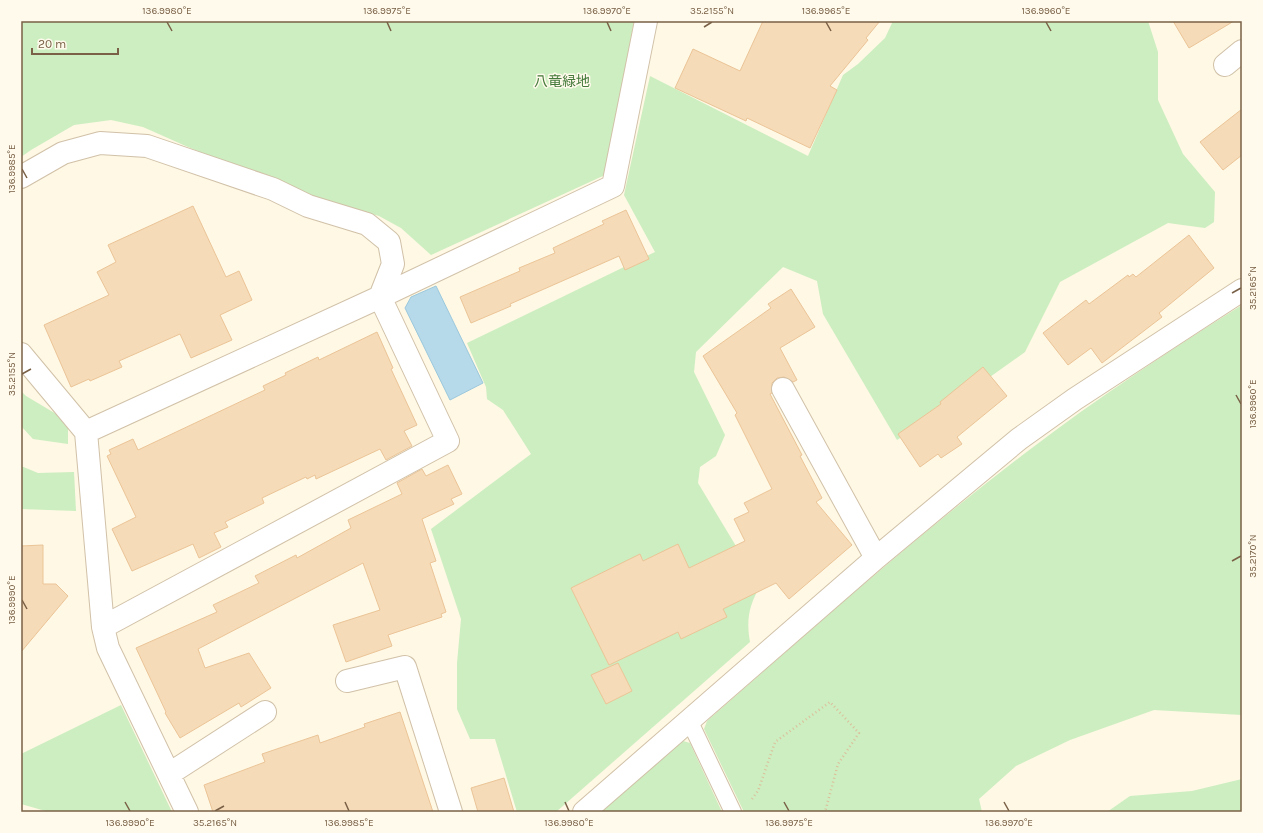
<svg xmlns="http://www.w3.org/2000/svg" width="1263" height="833" viewBox="0 0 1263 833" font-family="Karla,'Noto Sans JP',sans-serif">
  <style>
    .green { fill: #cceec0 }
    .water { fill: #b6daea; stroke: #9bc8dd }
    .building { fill: #f6dbb8; stroke: #ebc497 }
    .lines { fill: none; stroke-linecap: round; stroke-linejoin: round }
    .lane-casing { stroke: #d1c1a8; stroke-width: 18 }
    .street-casing { stroke: #d1c1a8; stroke-width: 24 }
    .path { stroke: #dcbe9b; stroke-width: 2.5; stroke-dasharray: 1 3; stroke-linecap: butt }
    .lane { stroke: #fff; stroke-width: 16 }
    .street { stroke: #fff; stroke-width: 22 }
    .ticks { fill: none; stroke: #796046; stroke-width: 1.5 }
    .labels { text-anchor: middle; dominant-baseline: central; stroke-width: 3; stroke-linejoin: round; paint-order: stroke }
    .park-label { font-size: 14px; fill: #447a3b; stroke: #fffaec }
    .neatline { fill: none; stroke: #796046; stroke-width: 1.5 }
    .ticks-label { font-size: 10px; text-anchor: middle; fill: #796046 }
  </style>
  <rect width="100%" height="100%" fill="#fef8e4"/>
  <path class="green" d="M 21,21 L 634,21 L 605,175 L 431,255 L 401,228 L 379,216 L 309,197 L 188,147 L 143,127 L 111,120 L 74,125 L 31,150 L 21,157 Z
    M 893,21 L 1148,21 L 1158,52 L 1158,100 L 1183,154 L 1215,192 L 1214,222 L 1205,228 L 1168,223 L 1060,282 L 1025,352 L 959,399 L 897,440 L 823,314 L 817,281 L 783,267 L 696,352 L 694,372 L 725,435 L 716,456 L 700,467 L 698,483 L 760,586 C 749,606 746,619 750,642 L 556,812 L 517,812 L 495,739 L 470,739 L 457,709 L 457,663 L 461,619 L 431,529 L 531,454 L 503,410 L 487,399 L 486,387 L 467,343 L 655,252 L 624,195 L 650,76 L 808,156 L 843,75 L 858,64 L 885,38 Z
    M 1242,305 L 1242,715 L 1154,710 L 1070,740 L 1016,766 L 979,799 L 982,812 L 744,812 L 704,729 L 707,721 C 812,629 917,535 1028,451 C 1097,398 1169,351 1242,305 Z
    M 21,391 L 26,396 L 68,421 L 68,444 L 33,439 L 21,426 Z
    M 21,466 L 38,473 L 74,472 L 76,511 L 21,509 Z
    M 121,705 L 172,812 L 49,812 L 21,804 L 21,754 Z
    M 683,741 L 690,743 L 722,812 L 598,812 Z
    M 1242,779 L 1242,812 L 1107,812 L 1130,796 L 1192,791 Z"/>
  <path class="water" d="M 436,286 L 483,383 L 450,400 L 405,308 L 411,297 Z"/>
  <path class="building" d="M 763,21 L 880,21 L 866,38 L 868,40 L 830,86 L 837,90 L 810,148 L 747,118 L 746,121 L 675,88 L 693,49 L 740,71 Z
    M 1173,21 L 1234,21 L 1189,48 Z
    M 1242,109 L 1242,155 L 1223,170 L 1200,142 Z
    M 193,206 L 226,277 L 239,271 L 252,300 L 220,315 L 232,340 L 191,358 L 180,334 L 119,361 L 122,367 L 90,381 L 89,379 L 71,387 L 44,325 L 109,295 L 97,272 L 116,262 L 108,245 Z
    M 626,210 L 649,259 L 625,270 L 619,256 L 510,304 L 511,306 L 471,323 L 460,297 L 520,271 L 519,268 L 555,253 L 553,248 L 604,224 L 602,221 Z
    M 1189,235 L 1214,268 L 1159,313 L 1162,317 L 1102,363 L 1091,348 L 1068,365 L 1043,333 L 1086,300 L 1089,304 L 1128,275 L 1129,277 L 1133,274 L 1136,277 Z
    M 791,289 L 815,327 L 780,348 L 797,380 L 793,382 L 784,377 L 777,378 L 772,383 L 772,393 L 770,394 L 802,455 L 800,456 L 822,498 L 816,502 L 852,545 L 789,599 L 776,583 L 723,609 L 727,617 L 681,639 L 678,632 L 609,665 L 571,588 L 640,554 L 643,561 L 678,544 L 689,568 L 745,541 L 734,519 L 749,512 L 744,503 L 772,489 L 735,415 L 737,413 L 703,356 L 771,308 L 768,304 Z
    M 377,332 L 393,368 L 391,369 L 417,425 L 404,431 L 412,446 L 386,460 L 380,449 L 316,479 L 315,475 L 307,479 L 306,477 L 262,498 L 264,503 L 225,522 L 228,527 L 214,533 L 221,547 L 199,558 L 193,544 L 132,571 L 112,529 L 136,517 L 107,456 L 111,454 L 109,450 L 133,439 L 138,450 L 265,390 L 263,386 L 286,375 L 285,373 L 318,357 L 319,360 Z
    M 983,367 L 1007,396 L 957,437 L 962,444 L 941,458 L 938,454 L 920,467 L 898,434 L 941,404 L 940,402 Z
    M 448,465 L 462,494 L 451,499 L 454,504 L 422,519 L 436,561 L 430,563 L 446,612 L 441,614 L 442,617 L 388,635 L 392,646 L 346,662 L 333,625 L 380,610 L 363,563 L 198,649 L 205,668 L 249,653 L 271,688 L 241,707 L 239,703 L 180,738 L 165,713 L 166,712 L 136,648 L 217,612 L 213,605 L 259,583 L 255,576 L 296,555 L 297,558 L 351,528 L 348,520 L 402,494 L 397,483 L 422,469 L 426,476 Z
    M 43,545 L 43,584 L 56,584 L 68,596 L 21,652 L 21,546 Z
    M 618,663 L 632,691 L 606,704 L 591,675 Z
    M 400,712 L 433,812 L 213,812 L 204,785 L 265,762 L 262,754 L 318,735 L 320,743 L 365,727 L 364,724 Z
    M 504,778 L 514,812 L 478,812 L 471,788 Z"/>
  <g class="lines">
    <g class="lane-casing">
      <path id="lane" d="M 689,720 L 733,812"/>
    </g>
    <g class="street-casing">
      <path id="street" d="M 1225,65 L 1242,51
        M 21,177 L 63,153 L 100,143 L 147,146 L 273,189 L 308,206 L 367,224 L 389,242 L 393,264 L 380,297 L 448,441 L 103,627
        M 21,354 L 86,432 L 103,627 L 108,648 L 187,812
        M 783,389 L 876,558
        M 86,432 L 380,297 L 613,186 L 646,21
        M 347,681 L 405,667 L 451,812
        M 169,774 L 265,712
        M 584,812 L 876,558 L 1019,439 L 1075,399 L 1242,290"/>
    </g>
    <path class="path" d="M 752,799 L 758,791 L 775,742 L 830,702 L 859,733 L 838,764 L 825,812"/>
    <use href="#lane" class="lane"/>
    <use href="#street" class="street"/>
  </g>
  <path class="ticks" d="M 167,22 L 172,31M 387,22 L 391,31M 607,22 L 611,31M 826,22 L 831,31M 1046,22 L 1051,31M 704,27 L 712,22M 22,169 L 27,178M 1232,293 L 1241,288M 22,374 L 31,369M 1236,395 L 1241,404M 1232,561 L 1241,556M 22,600 L 27,609M 125,802 L 130,811M 345,802 L 349,811M 565,802 L 569,811M 784,802 L 789,811M 1004,802 L 1009,811M 215,811 L 224,806"/>
  <g class="labels">
    <g class="park-label">
      <text x="562" y="81">八竜緑地</text>
    </g>
  </g>
  <rect width="1263" height="833" fill="none" stroke="#fffaec" stroke-width="44"/>
  <path d="M32 48v6h86v-6" fill="none" stroke="#796046" stroke-width="2"/>
  <text x="38" y="48" font-size="12" fill="#796046" stroke="#fffaec" stroke-width="3" paint-order="stroke">20 m</text>
  <rect x="22" y="22" width="1219" height="789" class="neatline"/>
  <g class="ticks-label">
    <text x="167" y="14">136.9980°E</text>
    <text x="387" y="14">136.9975°E</text>
    <text x="607" y="14">136.9970°E</text>
    <text x="712" y="14">35.2155°N</text>
    <text x="826" y="14">136.9965°E</text>
    <text x="1046" y="14">136.9960°E</text>
    <text transform="translate(11 169) rotate(-90)" y="4">136.9985°E</text>
    <text transform="translate(1252 288) rotate(-90)" y="4">35.2165°N</text>
    <text transform="translate(11 374) rotate(-90)" y="4">35.2155°N</text>
    <text transform="translate(1252 404) rotate(-90)" y="4">136.9960°E</text>
    <text transform="translate(1252 556) rotate(-90)" y="4">35.2170°N</text>
    <text transform="translate(11 600) rotate(-90)" y="4">136.9990°E</text>
    <text x="130" y="826">136.9990°E</text>
    <text x="215" y="826">35.2165°N</text>
    <text x="349" y="826">136.9985°E</text>
    <text x="569" y="826">136.9980°E</text>
    <text x="789" y="826">136.9975°E</text>
    <text x="1009" y="826">136.9970°E</text>
  </g>
</svg>
